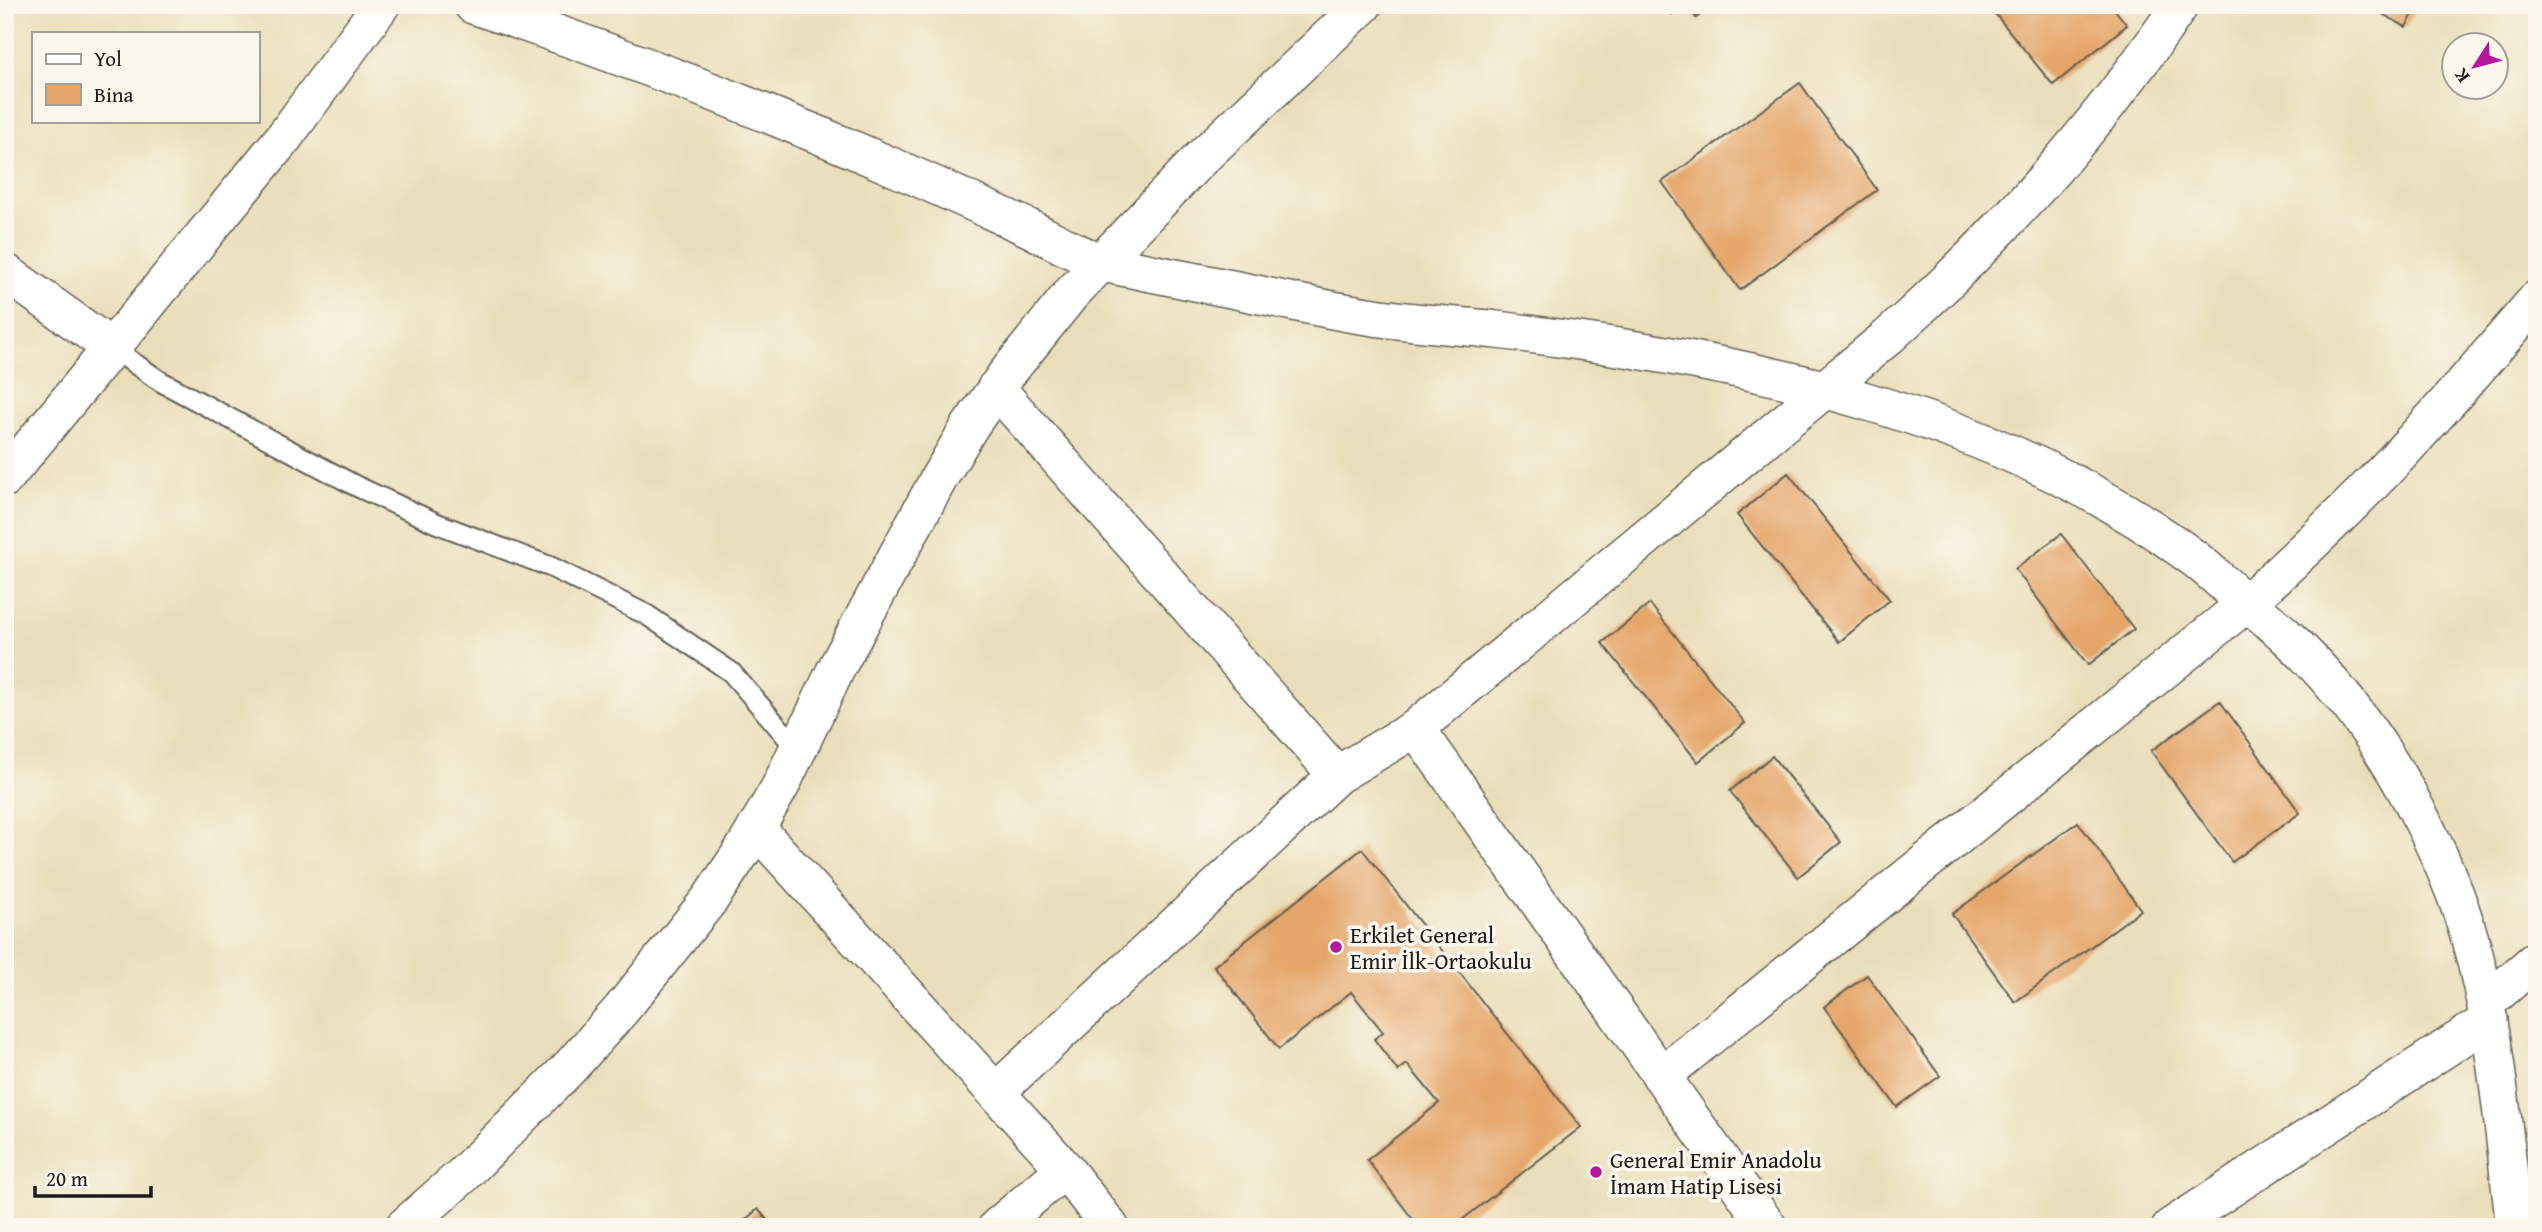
<svg xmlns="http://www.w3.org/2000/svg" width="2542" height="1232" viewBox="0 0 2542 1232" font-family="'Gentium Book Plus',serif">
  <style>
    .building { fill: #e5a66a }
    .lines { fill: none; stroke-linecap: round; stroke-linejoin: round }
    .lane-casing { stroke: #646053; stroke-width: 23 }
    .street-casing { stroke: #646053; stroke-width: 40 }
    .lane { stroke: #fff; stroke-width: 19 }
    .street { stroke: #fff; stroke-width: 37 }
    .poi-dot { fill: #b5179e; stroke: #fbf7ec; stroke-width: 2.5 }
    .labels { text-anchor: middle; dominant-baseline: central; stroke-width: 7; stroke-linejoin: round; paint-order: stroke }
    .poi-label { font-size: 23px; fill: #1c1c1c; stroke: #fbf7ec; text-anchor: start }
  </style>
  <rect width="100%" height="100%" fill="#fbf7ec"/>
  <filter id="ink" filterUnits="userSpaceOnUse"><feTurbulence type="fractalNoise" baseFrequency=".0143" numOctaves="2"/><feDisplacementMap in="SourceGraphic" scale="14" xChannelSelector="R" yChannelSelector="G"/><feConvolveMatrix kernelMatrix="1 2 1 2 8 2 1 2 1" color-interpolation-filters="sRGB"/></filter>
  <filter id="wash" filterUnits="userSpaceOnUse"><feTurbulence type="fractalNoise" baseFrequency=".00686" numOctaves="4" result="noise"/><feDisplacementMap in="SourceGraphic" scale="28" xChannelSelector="R" yChannelSelector="G"/><feGaussianBlur stdDeviation="1.57" result="paint"/><feColorMatrix in="noise" values="0 0 0 0 0 0 0 0 0 0 0 0 0 0 0 0 0 1.4 0 .05"/><feComposite in="paint" operator="in"/></filter>
  <g filter="url(#wash)">
    <rect width="100%" height="100%" fill="#eadeba"/>
    <g id="blocks">
      <path class="building" d="M 1666,5 L 1685,5 L 1672,14 Z
        M 1687,5 L 1714,5 L 1696,18 Z
        M 1988,5 L 2111,5 L 2127,25 L 2053,85 Z
        M 2366,5 L 2418,5 L 2406,27 Z
        M 1800,83 L 1877,190 L 1740,290 L 1662,182 Z
        M 1788,473 L 1890,600 L 1839,642 L 1737,515 Z
        M 2061,534 L 2134,629 L 2088,665 L 2015,569 Z
        M 1650,604 L 1745,723 L 1698,762 L 1602,643 Z
        M 2220,701 L 2300,813 L 2232,862 L 2151,751 Z
        M 1772,756 L 1841,842 L 1798,877 L 1730,791 Z
        M 2078,822 L 2141,910 L 2015,1002 L 1952,914 Z
        M 1362,849 L 1581,1127 L 1453,1227 L 1419,1227 L 1367,1160 L 1439,1103 L 1407,1064 L 1398,1071 L 1374,1039 L 1383,1032 L 1351,992 L 1279,1049 L 1214,966 Z
        M 1867,975 L 1940,1076 L 1897,1107 L 1824,1007 Z
        M 758,1209 L 773,1227 L 737,1227 Z"/>
    </g>
  </g>
  <g filter="url(#ink)">
    <use href="#blocks" fill-opacity="0" stroke="#646053" stroke-width="2"/>
    <g class="lines">
      <g class="lane-casing">
        <path id="lane" d="M 112,348 L 160,381 L 356,486 L 436,523 L 551,567 L 647,615 L 731,672 L 799,751"/>
      </g>
      <g class="street-casing">
        <path id="street" d="M 473,5 C 617,53 759,108 898,169 C 942,188 985,208 1029,228 C 1055,241 1083,258 1112,265 C 1163,276 1214,285 1265,296 C 1299,303 1333,311 1368,316 C 1410,323 1454,325 1497,330 C 1737,359 1997,411 2195,559 C 2212,572 2228,588 2245,602 C 2258,613 2272,623 2285,635 C 2361,704 2418,799 2455,894 C 2495,1000 2501,1115 2515,1227
          M 5,272 L 112,348
          M 996,388 L 1337,775
          M 5,478 L 285,136 L 381,5
          M 1416,728 L 1768,1227
          M 756,828 L 1065,1169 L 1110,1227
          M 2486,1003 L 2537,959
          M 1661,1076 L 2247,603 C 2295,559 2343,514 2388,467 C 2440,413 2488,356 2537,299
          M 996,1092 L 1337,775 L 1416,728 L 1889,336 C 1999,237 2097,129 2180,5
          M 404,1227 L 463,1175 L 570,1067 L 621,1010 L 710,899 L 747,844 L 780,787 L 837,667 L 939,478 L 970,426 L 1005,376 L 1071,294 L 1198,161 L 1363,5
          M 997,1227 L 1065,1169
          M 2171,1227 L 2489,1020"/>
      </g>
      <use href="#lane" class="lane"/>
      <use href="#street" class="street"/>
    </g>
  </g>
  <g class="poi-dot">
    <circle cx="1336" cy="947" r="7"/>
    <circle cx="1596" cy="1172" r="7"/>
  </g>
  <g class="labels">
    <g class="poi-label">
      <text x="1350" y="934">Erkilet General<tspan x="1350" dy="26">Emir İlk-Ortaokulu</tspan></text>
      <text x="1610" y="1159">General Emir Anadolu<tspan x="1610" dy="26">İmam Hatip Lisesi</tspan></text>
    </g>
  </g>
  <rect width="2542" height="1232" fill="none" stroke="#fbf7ec" stroke-width="28"/>
  <rect x="32" y="32" width="228" height="91" fill="#fbf7ec" stroke="#a29f99" stroke-width="2"/>
  <rect x="46" y="54" width="35" height="10" fill="#ffffff" stroke="#a29f99" stroke-width="2"/>
  <text x="94" y="66" font-size="21" fill="#1c1c1c">Yol</text>
  <rect x="46" y="84" width="35" height="21" fill="#e5a66a" stroke="#a29f99" stroke-width="2"/>
  <text x="94" y="102" font-size="21" fill="#1c1c1c">Bina</text>
  <g transform="translate(2475 66) rotate(234)"><circle r="33" fill="#fbf7ec" stroke="#a29f99" stroke-width="2"/>
  <path d="M0-5L12 26L0 18L-12 26Z" fill="#b5179e"/>
  <text y="-10" font-size="19" font-weight="bold" text-anchor="middle" fill="#1c1c1c">K</text>
  </g>
  <path d="M35 1186v10h116v-10" fill="none" stroke="#1c1c1c" stroke-width="3.5"/>
  <text x="46" y="1186" font-size="21" fill="#1c1c1c" stroke="#fbf7ec" stroke-width="5" paint-order="stroke">20 m</text>
</svg>
